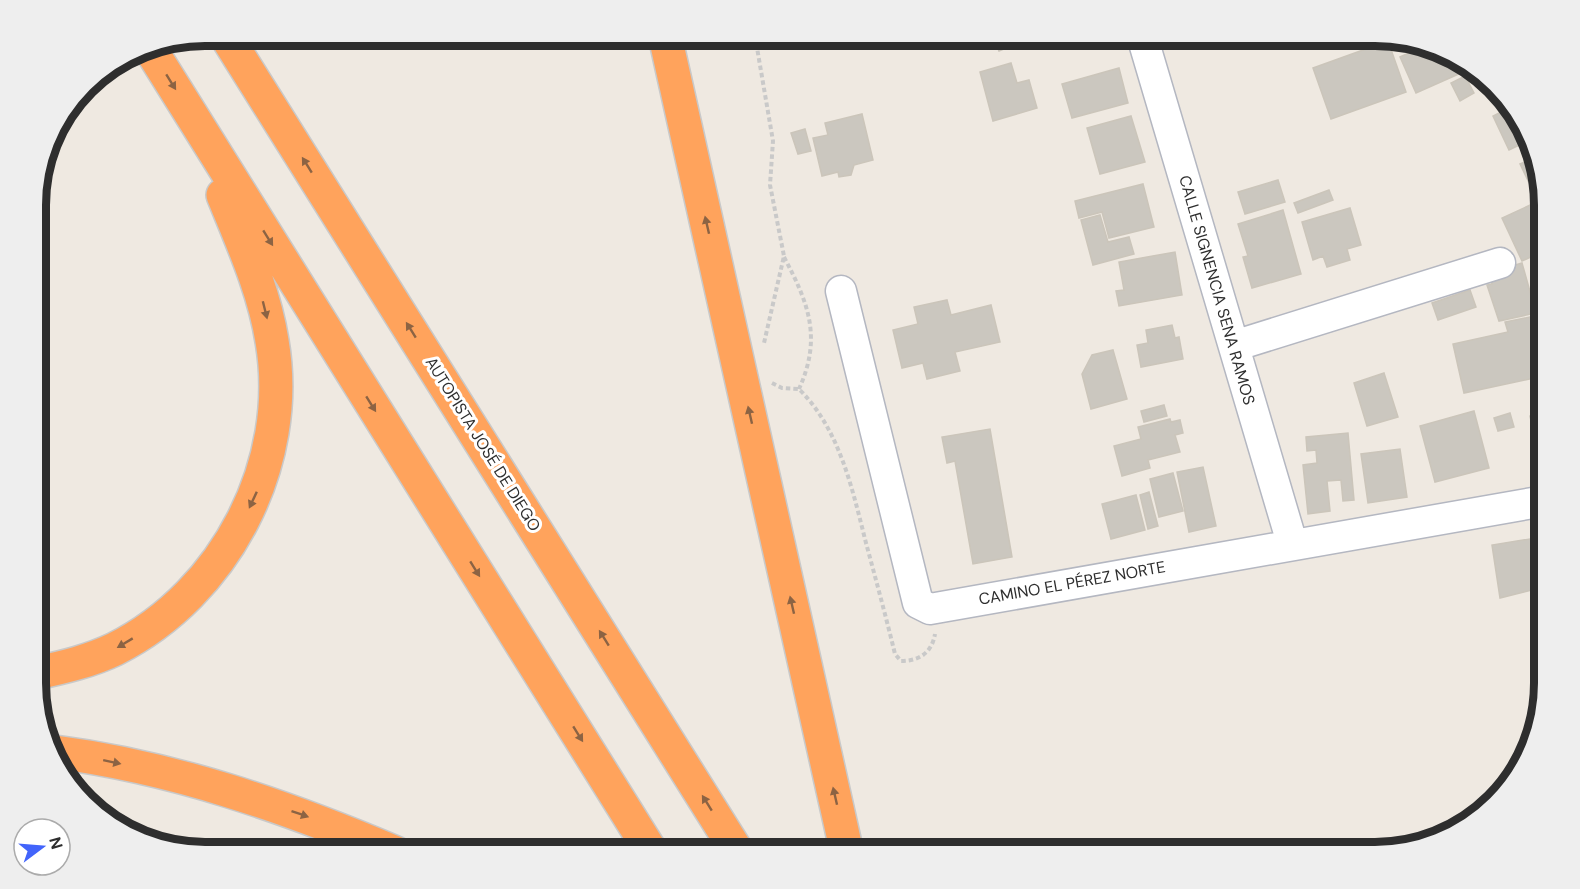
<svg xmlns="http://www.w3.org/2000/svg" width="1580" height="889" viewBox="0 0 1580 889" font-family="'DM Sans',sans-serif">
  <style>
    .building { fill: #cbc7bf; stroke: #cbc5ba; stroke-width: 1.5 }
    .lines { fill: none; stroke-linecap: round; stroke-linejoin: round }
    .minor-casing { stroke: #b4b7c1; stroke-width: 33 }
    .motorway-casing { stroke: #c9c9c9; stroke-width: 36 }
    .path { stroke: #c9c9c9; stroke-width: 4; stroke-dasharray: 4.5 3; stroke-linecap: butt }
    .minor { stroke: #fff; stroke-width: 30 }
    .motorway { stroke: #ffa35c; stroke-width: 33 }
    .oneway { fill: #8c6343 }
    .labels { text-anchor: middle; dominant-baseline: central; stroke-width: 6; stroke-linejoin: round; paint-order: stroke }
    .street-label { font-size: 16px; fill: #2e2e2e; stroke: #fff }
    .rim { fill: none; stroke: #2e2e2e; stroke-width: 8 }
  </style>
  <rect width="100%" height="100%" fill="#efe9e1"/>
  <path class="building" d="M 970,36 L 1030,36 L 1031,38 L 999,51 L 994,40 L 975,48 Z
    M 1388,41 L 1406,92 L 1331,119 L 1313,68 Z
    M 1420,48 L 1459,59 L 1470,69 L 1416,93 L 1400,57 Z
    M 1011,63 L 1017,83 L 1029,80 L 1037,108 L 993,121 L 980,72 Z
    M 1119,68 L 1128,103 L 1072,118 L 1062,84 Z
    M 1465,76 L 1474,93 L 1460,101 L 1451,83 Z
    M 1511,107 L 1516,112 L 1526,142 L 1509,150 L 1493,116 Z
    M 862,114 L 873,160 L 854,165 L 851,175 L 839,177 L 838,172 L 822,176 L 813,138 L 828,135 L 825,123 Z
    M 1131,116 L 1145,162 L 1100,174 L 1087,128 Z
    M 805,129 L 811,151 L 798,154 L 791,133 Z
    M 1532,159 L 1542,189 L 1534,193 L 1520,164 Z
    M 1278,180 L 1285,202 L 1245,214 L 1238,192 Z
    M 1143,184 L 1154,227 L 1109,238 L 1102,212 L 1079,218 L 1075,201 Z
    M 1329,190 L 1333,200 L 1298,213 L 1294,203 Z
    M 1539,201 L 1544,208 L 1544,251 L 1522,261 L 1502,218 Z
    M 1350,208 L 1361,245 L 1347,249 L 1350,260 L 1327,267 L 1323,256 L 1313,260 L 1302,222 Z
    M 1283,210 L 1301,274 L 1252,288 L 1243,257 L 1248,256 L 1238,224 Z
    M 1100,215 L 1108,242 L 1129,237 L 1134,254 L 1093,265 L 1081,220 Z
    M 1175,252 L 1182,295 L 1119,306 L 1116,291 L 1124,290 L 1119,262 Z
    M 1522,263 L 1536,313 L 1499,321 L 1487,285 L 1492,284 L 1489,273 Z
    M 1470,290 L 1476,307 L 1438,320 L 1432,303 Z
    M 947,300 L 951,315 L 991,305 L 1000,342 L 955,352 L 960,371 L 927,379 L 923,363 L 902,368 L 893,330 L 918,324 L 914,307 Z
    M 1540,315 L 1544,331 L 1544,376 L 1464,393 L 1453,344 L 1508,332 L 1505,322 Z
    M 1172,325 L 1175,338 L 1179,337 L 1183,359 L 1141,367 L 1137,345 L 1148,343 L 1146,330 Z
    M 1113,350 L 1127,399 L 1091,409 L 1082,374 L 1092,355 Z
    M 1384,373 L 1398,417 L 1367,426 L 1354,383 Z
    M 1164,405 L 1167,416 L 1144,422 L 1141,411 Z
    M 1474,411 L 1489,468 L 1435,482 L 1420,426 Z
    M 1510,413 L 1514,427 L 1498,431 L 1494,418 Z
    M 1544,413 L 1544,433 L 1534,435 L 1530,416 Z
    M 1170,419 L 1171,422 L 1180,420 L 1183,433 L 1175,435 L 1180,452 L 1148,460 L 1150,468 L 1122,476 L 1114,446 L 1141,439 L 1138,427 Z
    M 990,429 L 1012,557 L 973,564 L 955,461 L 947,463 L 942,437 Z
    M 1348,433 L 1354,500 L 1343,501 L 1341,480 L 1327,481 L 1330,511 L 1308,514 L 1303,465 L 1317,463 L 1316,450 L 1307,451 L 1306,437 Z
    M 1400,449 L 1407,497 L 1368,503 L 1361,454 Z
    M 1203,467 L 1216,526 L 1189,532 L 1177,472 Z
    M 1173,473 L 1183,511 L 1159,517 L 1150,479 Z
    M 1149,492 L 1158,526 L 1148,529 L 1140,495 Z
    M 1136,495 L 1145,530 L 1111,539 L 1102,504 Z
    M 1536,538 L 1543,566 L 1532,569 L 1536,589 L 1500,598 L 1492,545 Z"/>
  <g class="lines">
    <g class="minor-casing">
      <path id="minor" d="M 1142,36 L 1292,543
        M 841,291 L 918,603 L 930,609 L 1544,501
        M 1234,346 L 1500,263"/>
    </g>
    <g class="motorway-casing">
      <path id="motorway" d="M 226,36 L 738,853
        M 665,36 L 847,853
        M 149,47 L 652,853
        M 37,673 C 64,667 90,661 115,649 C 226,593 293,463 272,341 C 264,290 242,242 223,195
        M 55,752 C 173,767 287,807 396,853"/>
    </g>
    <path class="path" d="M 755,36 L 773,141 L 770,185 L 784,256 L 764,343
      M 784,257 C 809,304 822,338 799,389
      M 772,383 L 782,388 L 799,389 C 840,430 852,488 866,543 C 876,580 886,617 895,654 L 901,661 C 920,661 932,652 935,634"/>
    <use href="#minor" class="minor"/>
    <use href="#motorway" class="motorway"/>
  </g>
  <defs><path id="oneway-solid" d="M-6-.8H1V-3.2L6.5 0L1 3.2V.8H-6Z" transform="scale(1.5)"/></defs>
  <g class="oneway">
    <use href="#oneway-solid" transform="translate(171 82) rotate(58)"/>
    <use href="#oneway-solid" transform="translate(307 165) rotate(-122)"/>
    <use href="#oneway-solid" transform="translate(707 225) rotate(-103)"/>
    <use href="#oneway-solid" transform="translate(268 238) rotate(58)"/>
    <use href="#oneway-solid" transform="translate(265 310) rotate(76)"/>
    <use href="#oneway-solid" transform="translate(411 330) rotate(-122)"/>
    <use href="#oneway-solid" transform="translate(371 404) rotate(58)"/>
    <use href="#oneway-solid" transform="translate(750 415) rotate(-103)"/>
    <use href="#oneway-solid" transform="translate(253 500) rotate(115)"/>
    <use href="#oneway-solid" transform="translate(475 569) rotate(58)"/>
    <use href="#oneway-solid" transform="translate(792 605) rotate(-103)"/>
    <use href="#oneway-solid" transform="translate(604 638) rotate(-122)"/>
    <use href="#oneway-solid" transform="translate(125 643) rotate(149)"/>
    <use href="#oneway-solid" transform="translate(578 734) rotate(58)"/>
    <use href="#oneway-solid" transform="translate(112 762) rotate(12)"/>
    <use href="#oneway-solid" transform="translate(835 796) rotate(-103)"/>
    <use href="#oneway-solid" transform="translate(707 803) rotate(-122)"/>
    <use href="#oneway-solid" transform="translate(300 814) rotate(19)"/>
  </g>
  <g class="labels">
    <g class="street-label">
      <text transform="translate(1217 290) rotate(74)">CALLE SIGNENCIA SENA RAMOS</text>
      <text transform="translate(483 444) rotate(58)">AUTOPISTA JOSÉ DE DIEGO</text>
      <text transform="translate(1072 583) rotate(-10)">CAMINO EL PÉREZ NORTE</text>
    </g>
  </g>
  <path d="M0 0H1580V889H0ZM205 46H1375A159 159 0 0 1 1534 205V683A159 159 0 0 1 1375 842H205A159 159 0 0 1 46 683V205A159 159 0 0 1 205 46Z" fill="#eee" fill-rule="evenodd"/>
  <path class="rim" d="M205 46H1375A159 159 0 0 1 1534 205V683A159 159 0 0 1 1375 842H205A159 159 0 0 1 46 683V205A159 159 0 0 1 205 46Z"/>
  <g transform="translate(42 847) rotate(74)"><circle r="28" fill="#ffffff" stroke="#ababab" stroke-width="1.5"/>
  <path d="M0-4.5L10 22L0 15L-10 22Z" fill="#4264fb"/>
  <text y="-9" font-size="16" font-weight="bold" text-anchor="middle" fill="#2e2e2e">N</text>
  </g>
</svg>
